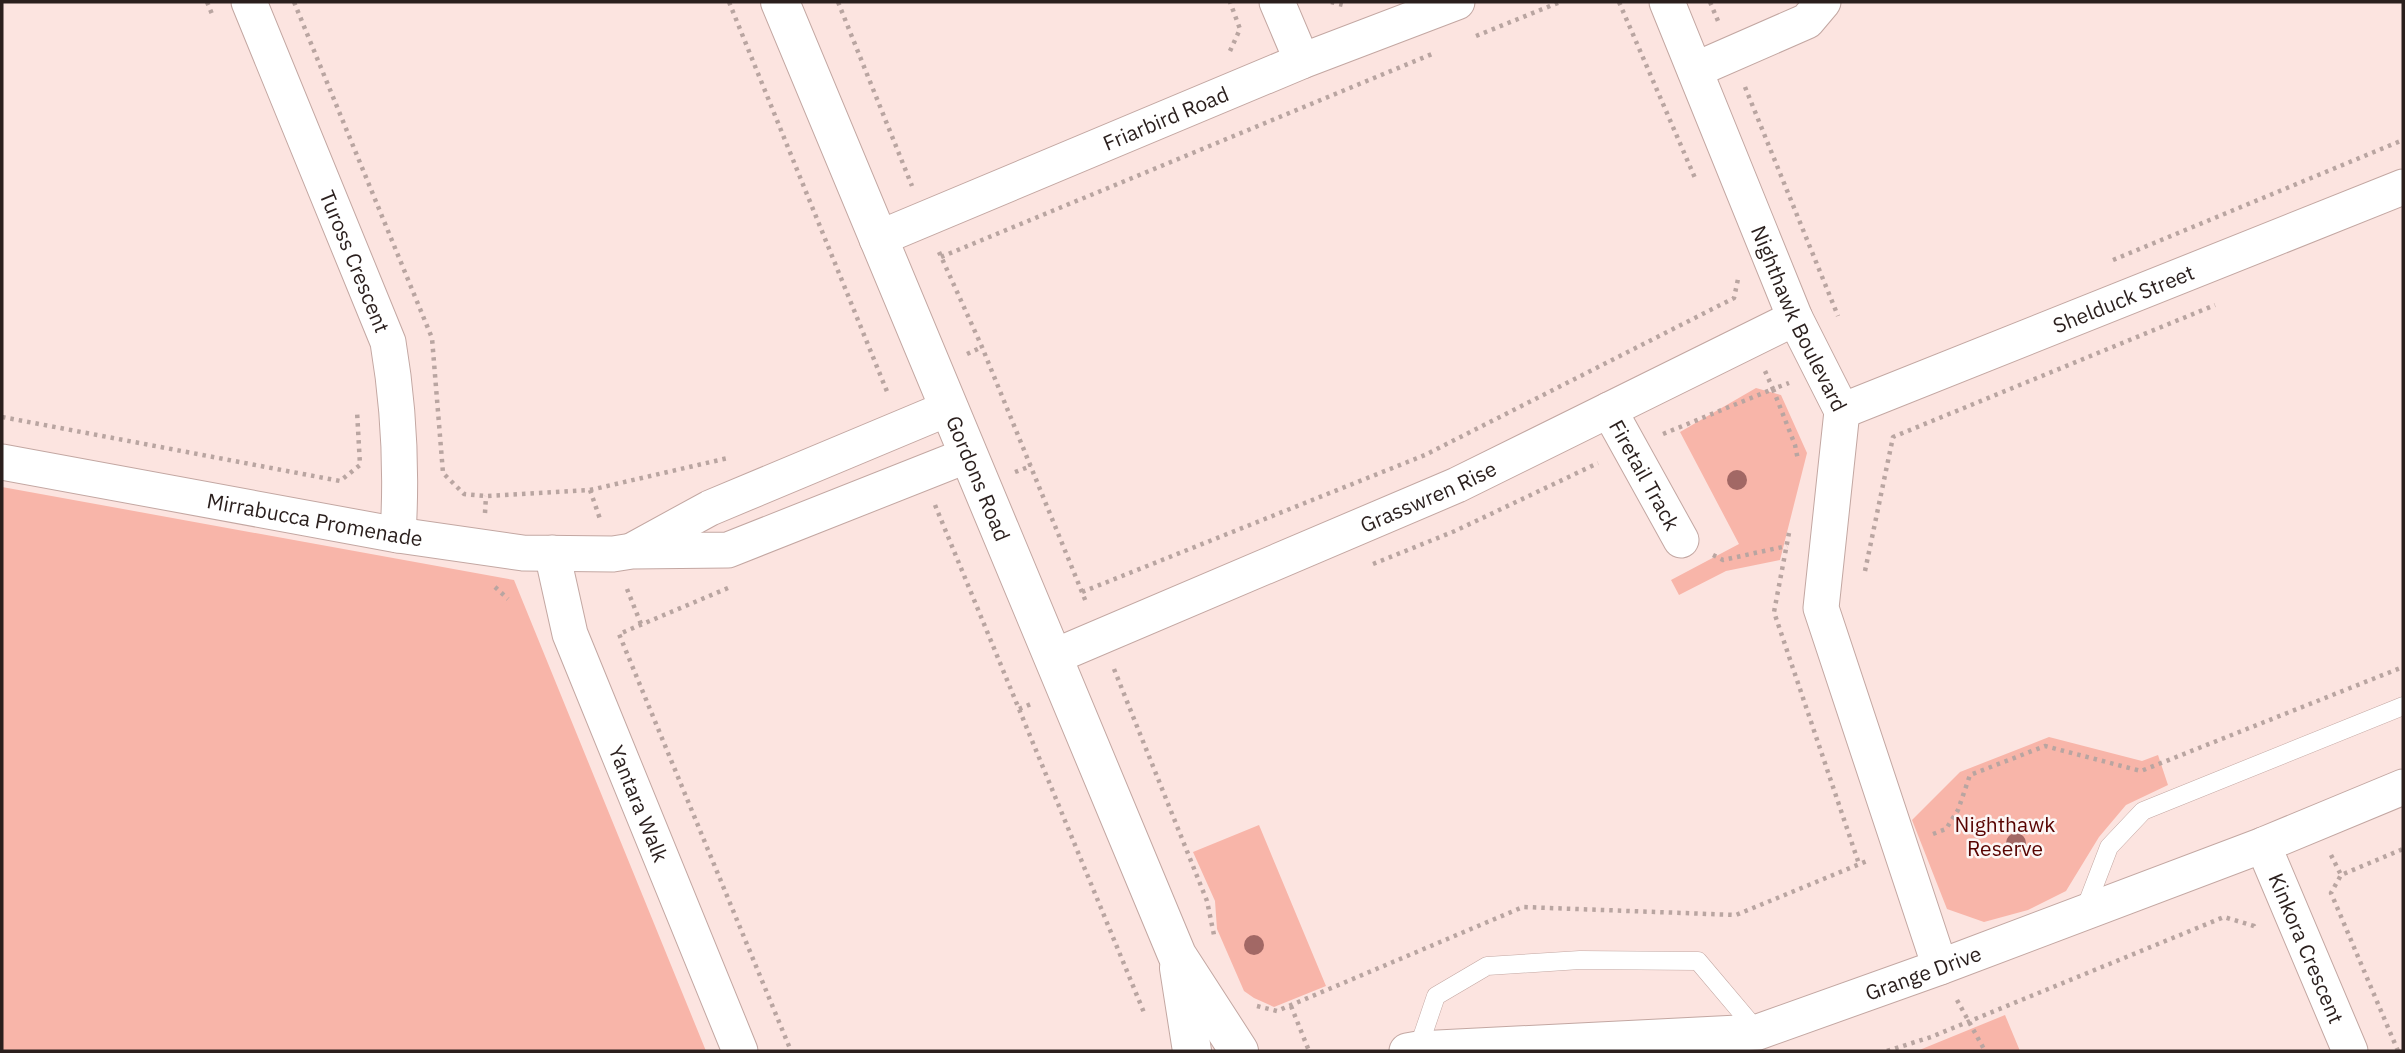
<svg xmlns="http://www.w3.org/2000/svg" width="2405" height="1053" viewBox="0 0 2405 1053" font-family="'IBM Plex Sans',sans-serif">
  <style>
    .green { fill: #f8b5a9 }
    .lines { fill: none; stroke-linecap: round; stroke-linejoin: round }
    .service-casing { stroke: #c3a7a2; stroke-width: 19 }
    .minor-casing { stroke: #c3a7a2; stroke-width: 37 }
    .tertiary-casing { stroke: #c3a7a2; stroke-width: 40 }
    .path { stroke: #b9a5a1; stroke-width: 4.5; stroke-dasharray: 3.5 5; stroke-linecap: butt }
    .service { stroke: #fff; stroke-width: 18 }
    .minor { stroke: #fff; stroke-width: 35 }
    .tertiary { stroke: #fff; stroke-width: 38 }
    .tree { fill: #a26865 }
    .labels { text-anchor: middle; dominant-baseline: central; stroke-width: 5; stroke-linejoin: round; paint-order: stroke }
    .street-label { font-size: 21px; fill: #2a1f1d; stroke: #fcf6f5 }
    .park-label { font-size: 21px; fill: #580301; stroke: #fcf6f5 }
  </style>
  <rect width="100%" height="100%" fill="#fce4e0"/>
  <path class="green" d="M 1756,388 L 1781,395 L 1807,453 L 1780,560 L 1726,571 L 1679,595 L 1671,580 L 1739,544 L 1680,432 Z
    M 2,487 L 514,580 L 706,1051 L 2,1051 Z
    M 2049,737 L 2142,761 L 2158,755 L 2168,785 L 2126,805 L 2099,837 L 2066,891 L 2028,910 L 1984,922 L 1947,909 L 1912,820 L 1960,772 Z
    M 1259,825 L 1326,986 L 1274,1007 L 1254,998 L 1244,991 L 1217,929 L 1215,901 L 1193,852 Z
    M 2005,1015 L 2020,1051 L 1917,1051 Z"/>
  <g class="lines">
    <g class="service-casing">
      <path id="service" d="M 2084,912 L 2109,847 L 2143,811 L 2403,706
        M 1418,1049 L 1436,996 L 1487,966 L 1580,960 L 1698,961 L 1758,1032"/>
    </g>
    <g class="minor-casing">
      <g id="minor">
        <path id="s1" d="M 249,2 L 388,342 C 399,407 402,470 398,535"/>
        <path d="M 1277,2 L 1302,61"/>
        <path id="s2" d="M 1667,2 L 1795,318 L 1842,411 L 1821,608 L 1940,967"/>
        <path d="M 1695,70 L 1807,21 L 1823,2"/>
        <path id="s3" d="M 877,239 L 1302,61 L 1457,2"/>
        <path id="s4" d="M 1609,410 L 1681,540"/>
        <path id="s5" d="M 1842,411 L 2403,187"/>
        <path id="s6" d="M 2,462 L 398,535 L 523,553 L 613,554 L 632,551 L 728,550 L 968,455"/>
        <path d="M 635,549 L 710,508 L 949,408"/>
        <path id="s7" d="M 552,553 L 570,634 L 740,1051"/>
        <path id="s8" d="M 1053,657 L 1457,485 L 1795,318"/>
        <path id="s9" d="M 2263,845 L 2350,1051"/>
        <path id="s10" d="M 1407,1051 L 1418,1049 L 1758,1032 L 1940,967 L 2263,845 L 2403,787"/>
      </g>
    </g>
    <g class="tertiary-casing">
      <g id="tertiary">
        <path id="s11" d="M 780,2 L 1177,955 L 1239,1051"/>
        <path d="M 1179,968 L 1192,1051"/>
      </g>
    </g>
    <path class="path" d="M 207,2 L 212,14
      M 294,2 L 432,338 L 443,473 L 464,494 L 486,496 L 590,490 L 728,458
      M 729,2 L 888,394
      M 838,2 L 912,186
      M 1331,2 L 1343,5
      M 1619,2 L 1695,178
      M 1710,2 L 1718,21
      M 1476,36 L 1560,2
      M 1230,51 L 1240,29 L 1230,2
      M 1745,87 L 1838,316
      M 939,252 L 982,347 L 1086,602
      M 941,257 L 1432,54
      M 2113,260 L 2403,140
      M 967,354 L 982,347
      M 1765,371 L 1773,389 L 1789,383
      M 2,417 L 340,481 L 360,465 L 357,411
      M 1663,434 L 1773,389 L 1795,445 L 1798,460
      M 1015,472 L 1031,466
      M 590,490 L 600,519
      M 935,505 L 1145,1015
      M 485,513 L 486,496
      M 1789,533 L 1774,612 L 1859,864
      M 1713,555 L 1723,560 L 1787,546
      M 1373,564 L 1455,531 L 1598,463
      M 1865,571 L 1893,437 L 2215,305
      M 495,587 L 508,599
      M 728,588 L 619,634 L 791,1051
      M 627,589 L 641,624
      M 1082,592 L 1425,455 L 1734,298 L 1738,279
      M 1114,669 L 1207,901 L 1214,935
      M 1019,709 L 1031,704
      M 1933,834 L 1946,829 L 1958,810 L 1970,775 L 2045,746 L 2141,771 L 2403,667
      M 2331,855 L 2341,875
      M 1957,1000 L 1985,1051
      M 1257,1006 L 1277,1011 L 1523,907 L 1736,915 L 1867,861
      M 1291,1006 L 1309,1051
      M 1887,1051 L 1931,1037 L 2224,917 L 2254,926 L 2256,931
      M 2398,1051 L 2331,893 L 2341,875 L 2403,849"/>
    <use href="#service" class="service"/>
    <use href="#minor" class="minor"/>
    <use href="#tertiary" class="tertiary"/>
  </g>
  <g class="tree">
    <circle cx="1737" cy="480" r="10"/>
    <circle cx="2016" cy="843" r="10"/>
    <circle cx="1254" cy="945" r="10"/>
  </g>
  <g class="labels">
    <g class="street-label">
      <text stroke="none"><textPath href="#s3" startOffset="313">Friarbird Road</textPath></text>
      <text stroke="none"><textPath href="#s1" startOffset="280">Tuross Crescent</textPath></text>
      <text stroke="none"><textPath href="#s5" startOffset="303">Shelduck Street</textPath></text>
      <text stroke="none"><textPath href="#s2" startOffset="343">Nighthawk Boulevard</textPath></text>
      <text stroke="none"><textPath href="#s4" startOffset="74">Firetail Track</textPath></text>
      <text stroke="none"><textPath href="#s11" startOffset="516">Gordons Road</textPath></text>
      <text stroke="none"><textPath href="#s8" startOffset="408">Grasswren Rise</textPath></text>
      <text stroke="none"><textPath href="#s6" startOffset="318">Mirrabucca Promenade</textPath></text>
      <text stroke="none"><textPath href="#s7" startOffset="266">Yantara Walk</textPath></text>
      <text stroke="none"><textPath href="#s9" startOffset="112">Kinkora Crescent</textPath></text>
      <text stroke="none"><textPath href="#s10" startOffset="527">Grange Drive</textPath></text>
    </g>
    <g class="park-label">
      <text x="2005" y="824">Nighthawk<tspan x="2005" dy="24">Reserve</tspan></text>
    </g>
  </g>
  <rect width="2405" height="1053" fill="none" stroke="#2a1f1d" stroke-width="7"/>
</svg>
